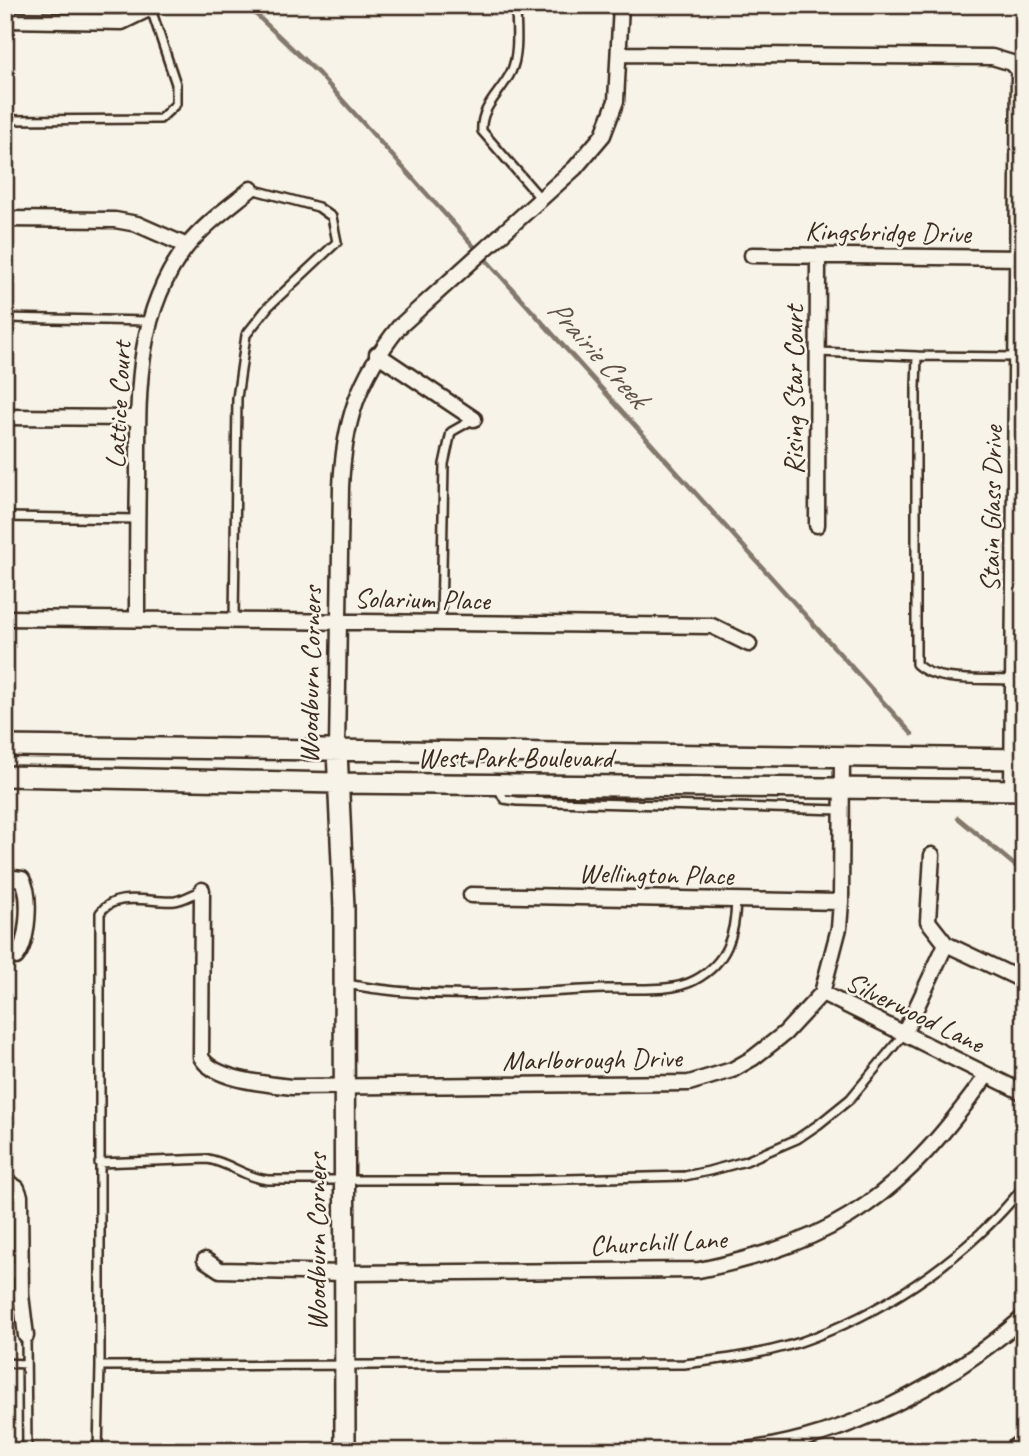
<svg xmlns="http://www.w3.org/2000/svg" width="1029" height="1456" viewBox="0 0 1029 1456" font-family="Caveat,sans-serif">
  <style>
    .lines { fill: none; stroke-linecap: round; stroke-linejoin: round }
    .stream { stroke: #84786c; stroke-width: 4.5 }
    .lane-casing { stroke: #3b2a1e; stroke-width: 12 }
    .street-casing { stroke: #3b2a1e; stroke-width: 19 }
    .secondary-casing { stroke: #3b2a1e; stroke-width: 24 }
    .lane { stroke: #f7f3e8; stroke-width: 7 }
    .street { stroke: #f7f3e8; stroke-width: 14 }
    .secondary { stroke: #f7f3e8; stroke-width: 19 }
    .labels { text-anchor: middle; dominant-baseline: central; stroke-width: 5; stroke-linejoin: round; paint-order: stroke }
    .street-label { font-size: 28px; fill: #3b2a1e; stroke: #f7f3e8 }
    .water-label { font-size: 30px; font-style: italic; fill: #5f5145; stroke: #f7f3e8 }
  </style>
  <rect width="100%" height="100%" fill="#f7f3e8"/>
  <filter id="ink" filterUnits="userSpaceOnUse"><feTurbulence type="fractalNoise" baseFrequency=".0143" numOctaves="2"/><feDisplacementMap in="SourceGraphic" scale="14" xChannelSelector="R" yChannelSelector="G"/><feConvolveMatrix kernelMatrix="1 2 1 2 8 2 1 2 1" color-interpolation-filters="sRGB"/></filter>
  <g filter="url(#ink)">
    <g class="lines">
      <path class="stream" d="M 246,5 L 319,74 L 912,734
        M 958,818 L 1024,873"/>
      <g class="lane-casing">
        <path id="lane" d="M 516,5 C 516,26 520,53 511,72 C 501,93 480,107 482,131 L 541,199
          M 5,120 L 160,119 L 176,104 L 176,84 L 151,9
          M 5,318 L 149,321
          M 818,352 L 917,356
          M 5,517 L 138,519
          M 234,620 L 237,398 L 246,335 L 268,307 L 337,242 L 332,217 L 318,207 L 251,189
          M 441,623 L 444,464 L 451,432 L 474,419
          M 1013,680 C 984,678 937,684 916,664 L 916,387 L 917,356 L 1018,357
          M 498,788 L 504,799 L 517,801 L 841,810
          M 201,891 C 193,894 183,900 175,901 C 151,903 115,890 100,913 L 100,1366 L 684,1364 C 727,1359 774,1353 814,1337 C 893,1307 971,1253 1024,1186
          M 346,984 C 436,1001 515,993 605,989 C 631,988 672,993 695,980 C 727,963 735,935 736,901
          M 99,1163 L 208,1159 C 230,1163 246,1178 268,1180 L 528,1180 L 685,1176 L 709,1171 L 746,1161 L 797,1139 L 819,1124 L 850,1099 L 904,1034
          M 26,1336 L 27,1451
          M 5,1363 L 26,1364
          M 98,1451 L 100,1366
          M 1003,1451 L 1024,1436"/>
      </g>
      <g class="street-casing">
        <path id="street" d="M 5,20 L 122,22 L 151,8
          M 620,54 L 992,57 L 1012,63 L 1019,71 L 1012,790
          M 5,219 L 115,220 L 137,224 L 187,246
          M 752,255 L 1024,258
          M 377,354 L 474,419
          M 5,417 L 138,418
          M 817,525 L 818,256
          M 5,618 L 712,626 L 749,644
          M 137,619 C 137,571 137,523 138,475 C 138,395 135,313 187,246 C 205,224 229,207 251,189
          M 337,750 L 341,487 C 344,422 358,378 399,327 L 575,168 L 603,135 L 616,101 L 621,5
          M 932,855 L 928,921 L 946,944 L 1024,981
          M 5,877 L 22,879 C 32,895 28,943 16,957 L 5,957
          M 202,890 L 201,1057 C 213,1080 268,1084 292,1087 L 689,1083 L 732,1070 L 753,1058 L 785,1033 L 822,993 L 839,928 L 841,902 L 842,755
          M 471,895 L 841,902
          M 822,993 L 1024,1093
          M 904,1034 L 946,944
          M 5,1181 L 17,1188 L 20,1196 L 21,1295 L 26,1336
          M 205,1260 L 220,1270 L 344,1273 L 699,1270 C 842,1241 903,1192 987,1075
          M 5,1270 L 21,1270
          M 739,1451 C 845,1439 945,1386 1024,1317"/>
      </g>
      <g class="secondary-casing">
        <path id="secondary" d="M 5,746 L 1024,759
          M 337,750 L 344,908 L 345,1451
          M 5,776 L 336,783 L 1024,790"/>
      </g>
      <use href="#lane" class="lane"/>
      <use href="#street" class="street"/>
      <use href="#secondary" class="secondary"/>
    </g>
  </g>
  <g class="labels">
    <g class="street-label">
      <text transform="translate(888 232) rotate(1)">Kingsbridge Drive</text>
      <text transform="translate(793 390) rotate(-90)">Rising Star Court</text>
      <text transform="translate(118 405) rotate(-87)">Lattice Court</text>
      <text transform="translate(991 509) rotate(-89)">Stain Glass Drive</text>
      <text transform="translate(422 599) rotate(1)">Solarium Place</text>
      <text transform="translate(310 675) rotate(-89)">Woodburn Corners</text>
      <text x="515" y="757">West Park Boulevard</text>
      <text transform="translate(656 874) rotate(1)">Wellington Place</text>
      <text transform="translate(915 1012) rotate(26)">Silverwood Lane</text>
      <text transform="translate(592 1059) rotate(-1)">Marlborough Drive</text>
      <text transform="translate(316 1242) rotate(-90)">Woodburn Corners</text>
      <text transform="translate(658 1242) rotate(-3)">Churchill Lane</text>
    </g>
    <g class="water-label">
      <text transform="translate(598 353) rotate(48)">Prairie Creek</text>
    </g>
  </g>
  <rect width="1029" height="1456" fill="none" stroke="#f7f3e8" stroke-width="28"/>
  <rect x="14" y="14" width="1001" height="1428" fill="none" stroke="#3b2a1e" stroke-width="2.5" filter="url(#ink)"/>
</svg>
